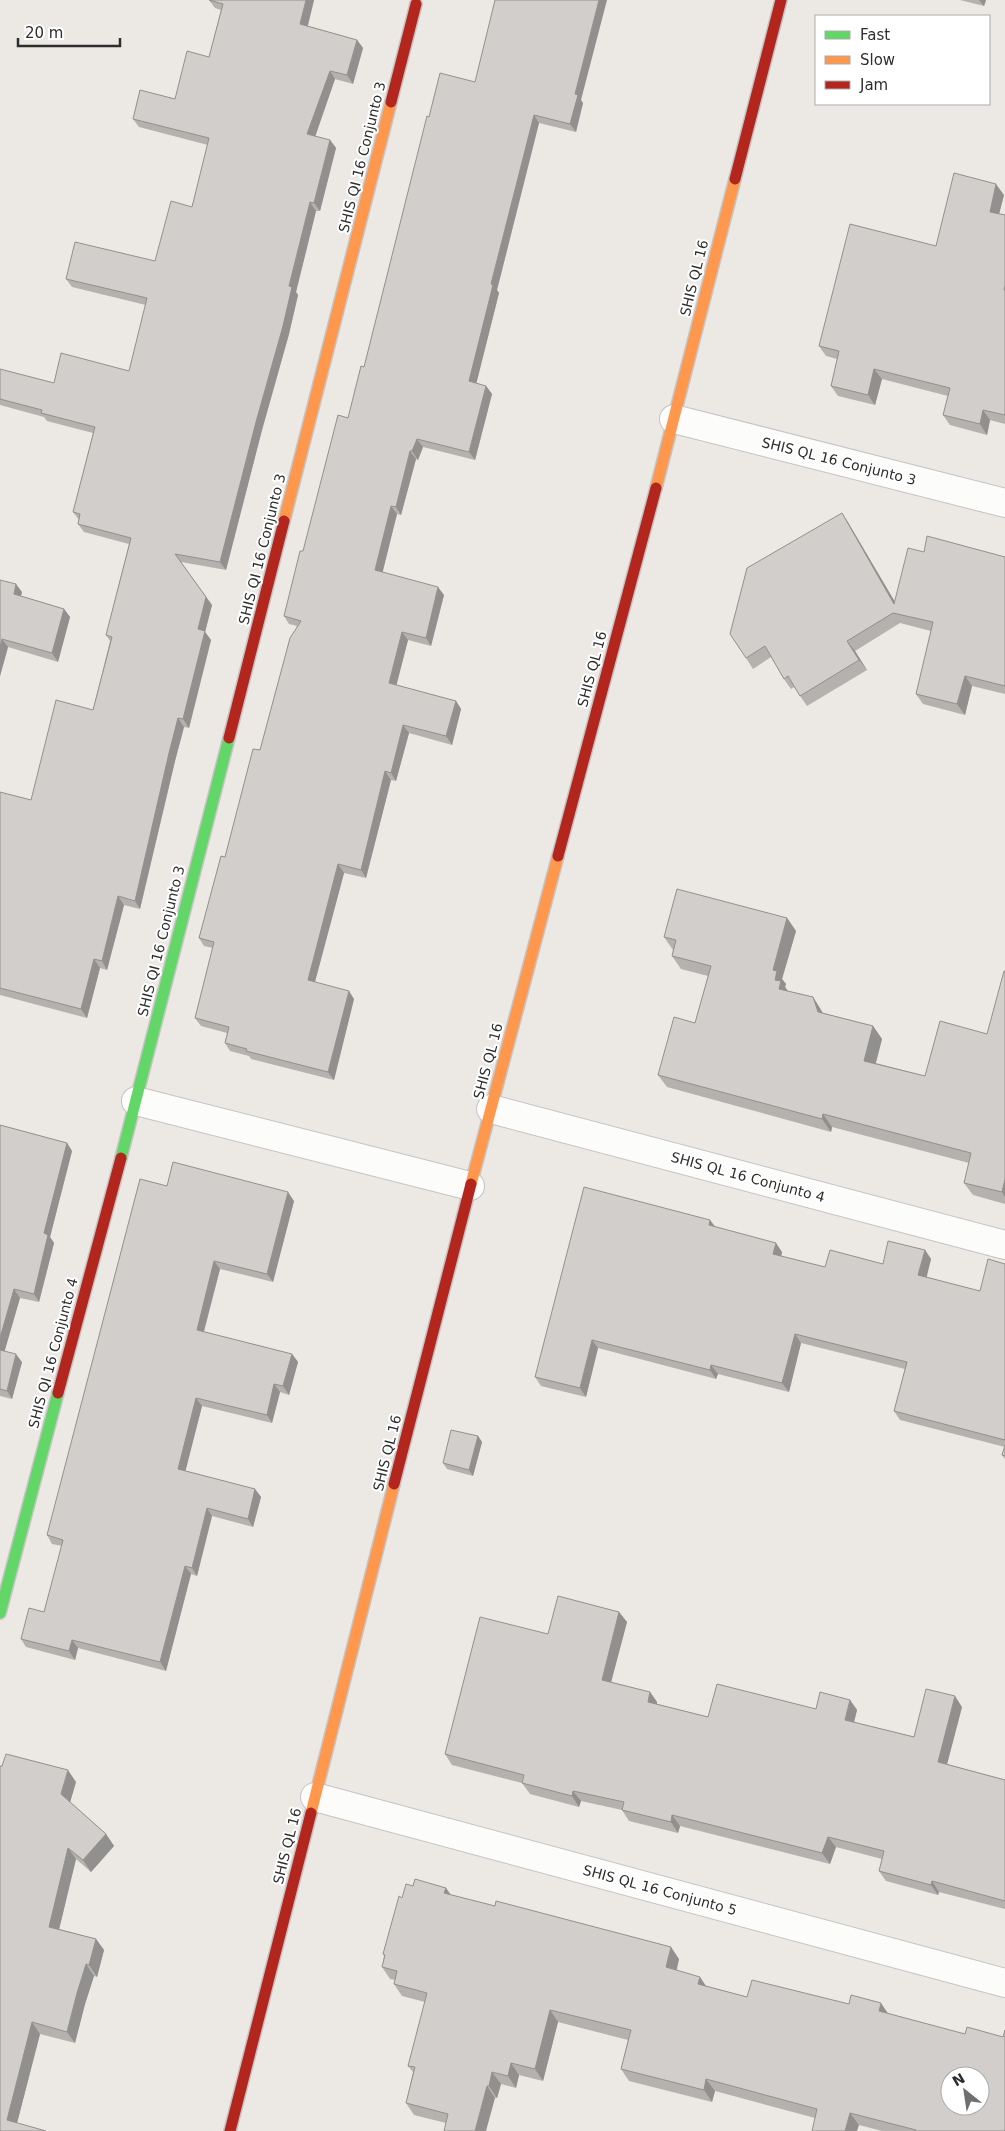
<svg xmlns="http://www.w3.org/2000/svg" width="1005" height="2131" viewBox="0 0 1005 2131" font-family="'DejaVu Sans',sans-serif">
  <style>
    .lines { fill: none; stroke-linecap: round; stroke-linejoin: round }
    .street-casing { stroke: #c5c4c5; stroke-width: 30 }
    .fast-casing { stroke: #c5c4c5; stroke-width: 14 }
    .slow-casing { stroke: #c5c4c5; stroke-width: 14 }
    .jam-casing { stroke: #c5c4c5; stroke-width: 14 }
    .street { stroke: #fcfcfb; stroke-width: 28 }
    .fast { stroke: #63d668; stroke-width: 11 }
    .slow { stroke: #ff974d; stroke-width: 11 }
    .jam { stroke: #b3261e; stroke-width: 11 }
    .wall { fill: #b4b1af }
    .shaded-wall { fill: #92908e }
    .building { fill: #d1cecb; stroke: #92908e; fill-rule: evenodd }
    .labels { text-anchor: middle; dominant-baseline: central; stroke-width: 4; stroke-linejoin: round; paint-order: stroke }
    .street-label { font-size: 14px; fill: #2e2e2e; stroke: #fff }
  </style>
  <rect width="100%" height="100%" fill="#ece8e4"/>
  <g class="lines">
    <g class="street-casing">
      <path id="street" d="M 674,419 L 1005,503
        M 136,1101 L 470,1186
        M 491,1109 L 1005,1245
        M 315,1797 L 1005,1983"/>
    </g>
    <g class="fast-casing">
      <path id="fast" d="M 121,1158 L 229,738
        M 0,1613 L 58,1393"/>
    </g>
    <g class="slow-casing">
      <path id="slow" d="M 656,488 L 735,179
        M 284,521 L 391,102
        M 471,1184 L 558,856
        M 311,1813 L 394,1484"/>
    </g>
    <g class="jam-casing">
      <path id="jam" d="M 391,102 L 416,4
        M 735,179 L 781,0
        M 229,738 L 284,521
        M 558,856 L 656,488
        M 58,1393 L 121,1158
        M 394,1484 L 471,1184
        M 230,2131 L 311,1813"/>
    </g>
    <use href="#street" class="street"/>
    <use href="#fast" class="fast"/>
    <use href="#slow" class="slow"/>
    <use href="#jam" class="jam"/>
  </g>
  <path class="wall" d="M 209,0 L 314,0 L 308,26 L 357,40 L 363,48 L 353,84 L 335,79 L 315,136 L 330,140 L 336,148 L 320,211 L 316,211 L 296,292 L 298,295 L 289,334 L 262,430 L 226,570 L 181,562 L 212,605 L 205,632 L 211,640 L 189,728 L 184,727 L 175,761 L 140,909 L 124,905 L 107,970 L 100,968 L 87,1018 L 0,995 L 0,792 L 31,800 L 93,710 L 110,641 L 106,635 L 129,544 L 84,532 L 78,524 L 79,520 L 73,512 L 93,433 L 47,421 L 44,417 L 0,405 L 0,369 L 54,383 L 129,371 L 146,305 L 72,287 L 66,279 L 155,261 L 192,207 L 208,145 L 139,127 L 133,119 L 175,99 L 209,57 L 221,10 L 215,8 Z
    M 960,0 L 986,0 L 984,6 Z
    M 475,82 L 581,100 L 583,103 L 576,132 L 539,123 L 497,290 L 499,293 L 476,383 L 486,386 L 492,394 L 475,460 L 423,447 L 418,460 L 416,459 L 401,515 L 397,514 L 382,572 L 444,595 L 431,646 L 408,640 L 396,685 L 456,701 L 461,709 L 452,745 L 409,733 L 396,781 L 391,780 L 366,878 L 344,873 L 315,982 L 354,999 L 334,1080 L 251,1059 L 249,1056 L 230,1051 L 225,1043 L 227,1033 L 201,1026 L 195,1018 L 213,948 L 204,946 L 199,938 L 260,750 L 297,626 L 289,624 L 284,616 L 303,551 L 348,418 L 364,367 L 429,117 Z
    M 1004,195 L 999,214 L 1005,215 L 1005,424 L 990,420 L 987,435 L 950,425 L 943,415 L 948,396 L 882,379 L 875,405 L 838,396 L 831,386 L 837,359 L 826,356 L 819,346 L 936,246 Z
    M 842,513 L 849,524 L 895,602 L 924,552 L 1005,557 L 1005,694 L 972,686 L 965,715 L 923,704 L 916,694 L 931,631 L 900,623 L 855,651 L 867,670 L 807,706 L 794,687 L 791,689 L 784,679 L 771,657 L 753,669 L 746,658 Z
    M 0,580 L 22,592 L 21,596 L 64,609 L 70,617 L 58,662 L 8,647 L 0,676 Z
    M 787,918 L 796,931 L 782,979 L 786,984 L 785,987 L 788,991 L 813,997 L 823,1013 L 873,1026 L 882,1039 L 876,1063 L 925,1076 L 987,1034 L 1005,971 L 1005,1204 L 973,1195 L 964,1183 L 969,1163 L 832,1127 L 831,1132 L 667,1087 L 658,1075 L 695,1023 L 708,976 L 681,969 L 672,956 L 673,950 L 664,937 Z
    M 0,1125 L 67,1143 L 72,1151 L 50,1237 L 54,1243 L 39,1302 L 20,1298 L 4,1351 L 22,1362 L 12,1399 L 0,1396 Z
    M 167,1186 L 294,1201 L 273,1282 L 220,1269 L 204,1332 L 292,1354 L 298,1362 L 289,1395 L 280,1392 L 272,1423 L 202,1406 L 185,1471 L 255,1489 L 261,1497 L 253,1527 L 212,1516 L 197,1576 L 191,1574 L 166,1671 L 78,1648 L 75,1660 L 26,1647 L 21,1639 L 44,1612 L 62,1546 L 52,1544 L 47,1535 Z
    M 715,1227 L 782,1252 L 781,1256 L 825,1267 L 883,1264 L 925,1250 L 931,1259 L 926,1277 L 980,1291 L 1005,1264 L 1005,1459 L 1002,1455 L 1005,1447 L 900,1420 L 894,1411 L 905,1369 L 801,1343 L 789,1392 L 718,1374 L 716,1379 L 598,1348 L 586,1397 L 541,1386 L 535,1377 Z
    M 478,1436 L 482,1442 L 473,1476 L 447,1469 L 443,1463 Z
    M 619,1612 L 627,1622 L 611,1682 L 650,1692 L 657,1702 L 657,1704 L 708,1717 L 816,1709 L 850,1700 L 857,1710 L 854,1722 L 914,1737 L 962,1707 L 947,1764 L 1005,1780 L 1005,1909 L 939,1892 L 938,1895 L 886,1881 L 879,1871 L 882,1859 L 836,1847 L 830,1864 L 680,1826 L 678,1833 L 629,1821 L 622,1810 L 581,1801 L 579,1807 L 530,1794 L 522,1783 L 452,1765 L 445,1754 L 548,1634 Z
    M 0,1766 L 76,1782 L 70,1802 L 106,1834 L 114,1846 L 91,1872 L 76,1859 L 59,1929 L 96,1939 L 104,1950 L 97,1977 L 94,1976 L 85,2004 L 75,2043 L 40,2034 L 17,2123 L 0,2131 Z
    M 446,1888 L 451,1895 L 679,1959 L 677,1970 L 706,1986 L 747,1997 L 888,2013 L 1005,2131 L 882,2131 L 859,2125 L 815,2118 L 715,2091 L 712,2102 L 629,2081 L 621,2069 L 628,2040 L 558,2022 L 543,2081 L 519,2075 L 516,2088 L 501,2084 L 497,2098 L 495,2098 L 446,2123 L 414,2115 L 406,2103 L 413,2072 L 408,2066 L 425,2002 L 402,1996 L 394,1984 L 395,1980 L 390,1979 L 382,1967 L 384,1956 L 383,1954 L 402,1898 Z"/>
  <path class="shaded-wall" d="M 306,0 L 314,0 L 306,32 L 300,24 Z
    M 599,0 L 607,0 L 581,100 L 583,103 L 576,132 L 570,124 L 575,94 Z
    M 979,0 L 986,0 L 984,6 Z
    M 357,40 L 363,48 L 353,84 L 347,75 Z
    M 330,71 L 335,79 L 313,143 L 307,134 Z
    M 534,115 L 539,123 L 497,290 L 499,293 L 475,389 L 469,381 L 491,284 Z
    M 330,140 L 336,148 L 320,211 L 314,203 Z
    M 996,184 L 1004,195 L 997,222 L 990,212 Z
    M 310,202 L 316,211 L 296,292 L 298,295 L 289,334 L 262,430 L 226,570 L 220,562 Z
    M 874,369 L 882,379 L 875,405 L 868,395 Z
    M 486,386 L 492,394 L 475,460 L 469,452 Z
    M 983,410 L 990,420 L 987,435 L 980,424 Z
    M 417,439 L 423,447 L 418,460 L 412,451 Z
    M 410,451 L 416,459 L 401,515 L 396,507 Z
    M 391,506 L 397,514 L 381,579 L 375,570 Z
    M 842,513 L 849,524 L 902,614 L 894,604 Z
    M 16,584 L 22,592 L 19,603 L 14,594 Z
    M 438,587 L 444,595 L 431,646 L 426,638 Z
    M 206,597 L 212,605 L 205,632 L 211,640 L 189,728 L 183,719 L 198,629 Z
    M 64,609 L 70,617 L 58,662 L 52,653 Z
    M 402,632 L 408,640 L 395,691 L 389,683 Z
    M 2,639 L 8,647 L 0,676 L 0,647 Z
    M 847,641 L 855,651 L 867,670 L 859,660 Z
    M 965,676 L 972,686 L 965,715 L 957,704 Z
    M 456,701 L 461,709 L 452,745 L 446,736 Z
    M 178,718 L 184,727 L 175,761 L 140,909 L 135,901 L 169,753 Z
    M 403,725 L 409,733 L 396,781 L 391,773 Z
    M 385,771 L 391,780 L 366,878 L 361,870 Z
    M 338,864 L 344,873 L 313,989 L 308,980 Z
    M 118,896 L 124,905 L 107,970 L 102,961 Z
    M 787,918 L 796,931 L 782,979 L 786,984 L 785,987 L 790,994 L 779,989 L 773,970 Z
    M 94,959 L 100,968 L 87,1018 L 81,1009 Z
    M 349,991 L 354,999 L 334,1080 L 328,1072 Z
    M 813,997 L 821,1010 L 827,1024 L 818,1012 Z
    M 873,1026 L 882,1039 L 873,1073 L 864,1061 Z
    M 823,1114 L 832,1127 L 831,1132 L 822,1119 Z
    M 67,1143 L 72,1151 L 50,1237 L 54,1243 L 39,1302 L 34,1294 L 44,1233 Z
    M 1005,1179 L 1005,1197 L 1002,1192 Z
    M 288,1192 L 294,1201 L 273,1282 L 267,1274 Z
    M 710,1220 L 717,1229 L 709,1225 Z
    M 776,1243 L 782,1252 L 780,1262 L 773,1254 Z
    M 925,1250 L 931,1259 L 925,1284 L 918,1275 Z
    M 214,1261 L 220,1269 L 202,1338 L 197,1330 Z
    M 14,1289 L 20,1298 L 3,1357 L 0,1353 L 0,1338 Z
    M 795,1334 L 801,1343 L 789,1392 L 782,1383 Z
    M 592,1340 L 598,1348 L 586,1397 L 580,1388 Z
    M 16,1354 L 22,1362 L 12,1399 L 7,1391 Z
    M 292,1354 L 298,1362 L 289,1395 L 283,1386 Z
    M 711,1365 L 718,1374 L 716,1379 L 710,1370 Z
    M 274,1384 L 280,1392 L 272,1423 L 267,1415 Z
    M 196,1398 L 202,1406 L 184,1477 L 178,1469 Z
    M 478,1436 L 482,1442 L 473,1476 L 469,1470 Z
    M 255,1489 L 261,1497 L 253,1527 L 248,1519 Z
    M 207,1508 L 212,1516 L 197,1576 L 192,1568 Z
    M 185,1566 L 191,1574 L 166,1671 L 160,1662 Z
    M 619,1612 L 627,1622 L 609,1690 L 602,1680 Z
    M 72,1640 L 78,1648 L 75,1660 L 69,1651 Z
    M 650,1692 L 657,1702 L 655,1712 L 648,1702 Z
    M 955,1696 L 962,1707 L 945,1772 L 938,1762 Z
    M 850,1700 L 857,1710 L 852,1730 L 845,1720 Z
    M 68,1770 L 76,1782 L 69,1806 L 61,1794 Z
    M 573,1791 L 581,1801 L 579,1807 L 572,1796 Z
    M 672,1815 L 680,1826 L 678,1833 L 671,1822 Z
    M 106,1834 L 114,1846 L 91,1872 L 83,1860 Z
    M 828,1837 L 836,1847 L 830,1864 L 822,1853 Z
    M 68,1848 L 76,1859 L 57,1938 L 49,1927 Z
    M 932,1881 L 939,1892 L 938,1895 L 931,1885 Z
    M 446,1888 L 454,1900 L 444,1893 Z
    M 96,1939 L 104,1950 L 97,1977 L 89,1965 Z
    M 671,1947 L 679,1959 L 674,1979 L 666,1967 Z
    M 86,1964 L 94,1976 L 85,2004 L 75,2043 L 67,2032 L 77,1993 Z
    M 700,1977 L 708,1989 L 698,1984 Z
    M 881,2003 L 889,2015 L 879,2011 Z
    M 550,2010 L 558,2022 L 543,2081 L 535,2069 Z
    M 32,2022 L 40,2034 L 15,2131 L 7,2120 Z
    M 511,2063 L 519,2075 L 516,2088 L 508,2076 Z
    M 492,2072 L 501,2084 L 497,2098 L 489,2086 Z
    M 706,2079 L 715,2091 L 712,2102 L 704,2090 Z
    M 487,2086 L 495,2098 L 486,2131 L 475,2131 Z
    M 850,2113 L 859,2125 L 857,2131 L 845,2131 Z"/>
  <path class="building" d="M 209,0 L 306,0 L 300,24 L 357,40 L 347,75 L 330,71 L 307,134 L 330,140 L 314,203 L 310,202 L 289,286 L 292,287 L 283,326 L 256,422 L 220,562 L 175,554 L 206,597 L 198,629 L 205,631 L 183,719 L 178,718 L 169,753 L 135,901 L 118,896 L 102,961 L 94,959 L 81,1009 L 0,988 L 0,792 L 31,800 L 56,700 L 93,710 L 112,637 L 106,635 L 131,538 L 78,524 L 80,514 L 73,512 L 95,427 L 41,413 L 42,410 L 0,399 L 0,369 L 54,383 L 61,353 L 129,371 L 147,298 L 66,279 L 75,242 L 155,261 L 171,201 L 192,207 L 209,138 L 133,119 L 140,90 L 175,99 L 187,51 L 209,57 L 223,4 Z
    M 495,0 L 599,0 L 575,94 L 578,95 L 570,124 L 534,115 L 491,284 L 493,285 L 469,381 L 486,386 L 469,452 L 417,439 L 412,451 L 410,451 L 396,507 L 391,506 L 375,570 L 438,587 L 426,638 L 402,632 L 389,683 L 456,701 L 446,736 L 403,725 L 391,773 L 385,771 L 361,870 L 338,864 L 308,980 L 349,991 L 328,1072 L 246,1051 L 247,1049 L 225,1043 L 229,1027 L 195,1018 L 214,942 L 199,938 L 221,856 L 225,857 L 253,749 L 260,750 L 290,638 L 301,621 L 284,616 L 300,551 L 303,551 L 338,415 L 348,418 L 361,366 L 364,367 L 427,116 L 429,117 L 440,73 L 475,82 Z
    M 954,173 L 996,184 L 990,212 L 1005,215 L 1005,285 L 1004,290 L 1005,290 L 1005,415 L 983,410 L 980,424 L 943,415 L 950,388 L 874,369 L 868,395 L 831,386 L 839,351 L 819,346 L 850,224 L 936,246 Z
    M 842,513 L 894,604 L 908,548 L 924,552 L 927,536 L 1005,557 L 1005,686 L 965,676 L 957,704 L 916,694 L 933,622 L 893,613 L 847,641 L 859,660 L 800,696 L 788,676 L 784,679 L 765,646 L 746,658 L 730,634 L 747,568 Z
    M 0,580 L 16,584 L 14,594 L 64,609 L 52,653 L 2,639 L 0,647 Z
    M 677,889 L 787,918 L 773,970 L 777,971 L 775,980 L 781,981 L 779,989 L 813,997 L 818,1012 L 873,1026 L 864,1061 L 925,1076 L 940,1021 L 987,1034 L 1004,971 L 1005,971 L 1005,1179 L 1002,1192 L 964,1183 L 971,1153 L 823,1114 L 822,1119 L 658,1075 L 674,1017 L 695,1023 L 711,966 L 672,956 L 676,940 L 664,937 Z
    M 0,1125 L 67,1143 L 44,1233 L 48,1235 L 34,1294 L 14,1289 L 0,1338 Z
    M 173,1162 L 288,1192 L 267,1274 L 214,1261 L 197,1330 L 292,1354 L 283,1386 L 274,1384 L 267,1415 L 196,1398 L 178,1469 L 255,1489 L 248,1519 L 207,1508 L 192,1568 L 185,1566 L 160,1662 L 72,1640 L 69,1651 L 21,1639 L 29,1608 L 44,1612 L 63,1540 L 47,1535 L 140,1179 L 167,1186 Z
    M 584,1187 L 710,1220 L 709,1225 L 776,1243 L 773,1254 L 825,1267 L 830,1250 L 883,1264 L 888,1241 L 925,1250 L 918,1275 L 980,1291 L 988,1259 L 1005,1264 L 1005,1440 L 894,1411 L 907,1362 L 795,1334 L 782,1383 L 711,1365 L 710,1370 L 592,1340 L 580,1388 L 535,1377 Z
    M 0,1350 L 16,1354 L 7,1391 L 0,1389 Z
    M 451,1430 L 478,1436 L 469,1470 L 443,1463 Z
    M 1005,1445 L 1005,1456 L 1002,1455 Z
    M 558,1596 L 619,1612 L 602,1680 L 650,1692 L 648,1702 L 708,1717 L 717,1684 L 816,1709 L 820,1692 L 850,1700 L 845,1720 L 914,1737 L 926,1689 L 955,1696 L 938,1762 L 1005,1780 L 1005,1901 L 932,1881 L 931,1885 L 879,1871 L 884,1851 L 828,1837 L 822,1853 L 672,1815 L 671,1822 L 622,1810 L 624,1802 L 573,1791 L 572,1796 L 522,1783 L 524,1775 L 445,1754 L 480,1617 L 548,1634 Z
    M 6,1754 L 68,1770 L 61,1794 L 106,1834 L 83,1860 L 68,1848 L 49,1927 L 96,1939 L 89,1965 L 86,1964 L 77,1993 L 67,2032 L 32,2022 L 7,2120 L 46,2131 L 0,2131 L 0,1766 L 2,1766 Z
    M 415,1879 L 446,1888 L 444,1893 L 495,1906 L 496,1901 L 671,1947 L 666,1967 L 700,1977 L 698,1984 L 747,1997 L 752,1980 L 849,2004 L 851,1995 L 881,2003 L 879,2011 L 965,2034 L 967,2027 L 1003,2037 L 1005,2030 L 1005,2131 L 916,2131 L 916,2130 L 850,2113 L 845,2131 L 812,2131 L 817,2109 L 706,2079 L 704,2090 L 621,2069 L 631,2030 L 550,2010 L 535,2069 L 511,2063 L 508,2076 L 492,2072 L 489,2086 L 487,2086 L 475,2131 L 444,2131 L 448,2114 L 406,2103 L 415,2067 L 408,2066 L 427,1993 L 394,1984 L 397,1971 L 382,1967 L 385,1955 L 383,1954 L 399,1896 L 402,1898 L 406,1884 L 413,1886 ZM 950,2076 L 980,2076 L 980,2106 L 950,2106 Z"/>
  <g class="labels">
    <g class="street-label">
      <text transform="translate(362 157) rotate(-76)">SHIS QI 16 Conjunto 3</text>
      <text transform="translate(694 278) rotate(-76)">SHIS QL 16</text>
      <text transform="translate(839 461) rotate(14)">SHIS QL 16 Conjunto 3</text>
      <text transform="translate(262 549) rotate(-76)">SHIS QI 16 Conjunto 3</text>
      <text transform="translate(592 669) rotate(-75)">SHIS QL 16</text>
      <text transform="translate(161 941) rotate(-76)">SHIS QI 16 Conjunto 3</text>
      <text transform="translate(488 1061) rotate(-75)">SHIS QL 16</text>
      <text transform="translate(748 1177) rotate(15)">SHIS QL 16 Conjunto 4</text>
      <text transform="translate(53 1353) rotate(-75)">SHIS QI 16 Conjunto 4</text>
      <text transform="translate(387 1453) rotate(-76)">SHIS QL 16</text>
      <text transform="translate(287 1846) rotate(-76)">SHIS QL 16</text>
      <text transform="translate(660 1890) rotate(15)">SHIS QL 16 Conjunto 5</text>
    </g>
  </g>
  <rect x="815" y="15" width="175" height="90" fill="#ffffff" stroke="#ababab"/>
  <rect x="825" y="31" width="25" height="8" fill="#63d668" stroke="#ababab"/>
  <text x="860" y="40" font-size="15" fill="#2e2e2e">Fast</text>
  <rect x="825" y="56" width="25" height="8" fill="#ff974d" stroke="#ababab"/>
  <text x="860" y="65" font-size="15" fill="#2e2e2e">Slow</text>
  <rect x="825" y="81" width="25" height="8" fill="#b3261e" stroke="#ababab"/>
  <text x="860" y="90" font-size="15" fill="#2e2e2e">Jam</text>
  <g transform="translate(965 2091) rotate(330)"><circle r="24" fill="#ffffff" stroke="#ababab"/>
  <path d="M0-4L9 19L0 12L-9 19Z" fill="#706f6e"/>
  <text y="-8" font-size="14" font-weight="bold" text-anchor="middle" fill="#2e2e2e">N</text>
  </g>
  <path d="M18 38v8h102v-8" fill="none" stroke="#2e2e2e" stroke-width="2.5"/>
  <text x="25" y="38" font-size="15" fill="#2e2e2e" stroke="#ffffff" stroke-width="4" paint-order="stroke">20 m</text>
</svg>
